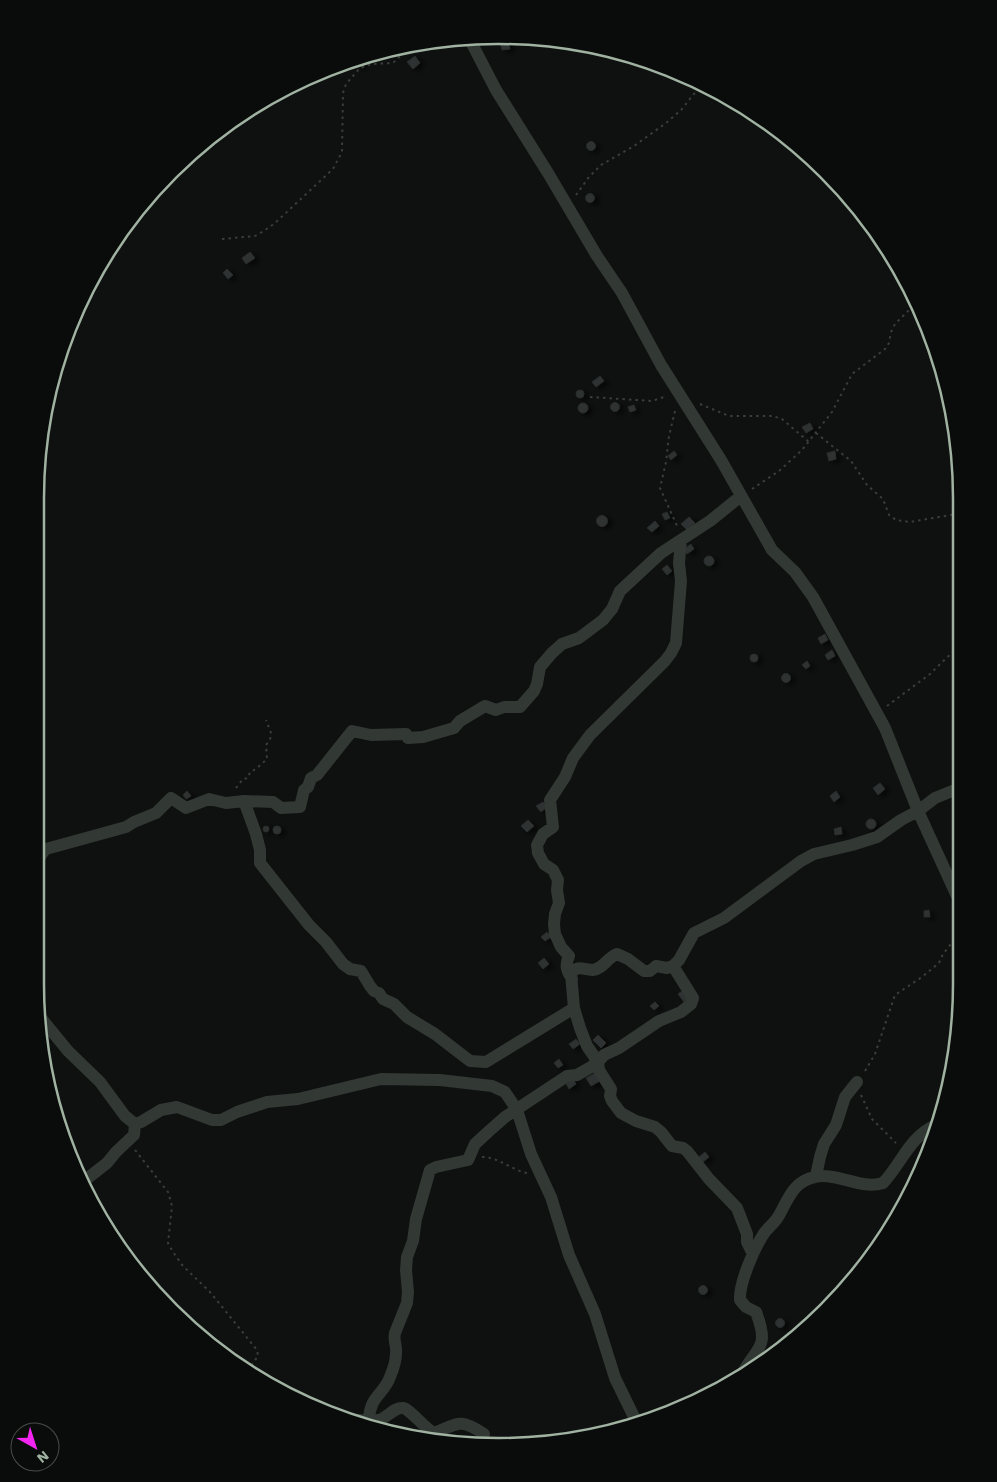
<svg xmlns="http://www.w3.org/2000/svg" width="997" height="1482" viewBox="0 0 997 1482" font-family="'Work Sans',sans-serif">
  <style>
    .building { fill: #2f3330; stroke: #292d2a; filter: url(#shadow) }
    .lines { fill: none; stroke-linecap: round; stroke-linejoin: round }
    .path { stroke: #383e39; stroke-width: 2; stroke-dasharray: 2.5 4; stroke-linecap: butt }
    .minor { stroke: #323833; stroke-width: 12 }
    .rim { fill: none; stroke: #a0b2a1; stroke-width: 2.5 }
  </style>
  <defs>
    <filter id="shadow"><feDropShadow dx="4.5" dy="2.5" stdDeviation="2.5" flood-color="#0009"/></filter>
  </defs>
  <rect width="100%" height="100%" fill="#0f1010"/>
  <path class="building" d="M 508,41 L 510,49 L 502,50 L 500,43 Z
    M 415,56 L 420,63 L 413,69 L 407,62 Z
    M356 62a4 4 0 1 1 8 0a4 4 0 1 1-8 0Z
    M586.5 146a4.5 4.5 0 1 1 9 0a4.5 4.5 0 1 1-9 0Z
    M585.5 198a4.5 4.5 0 1 1 9 0a4.5 4.5 0 1 1-9 0Z
    M 250,252 L 255,258 L 246,264 L 242,258 Z
    M 227,269 L 233,275 L 228,279 L 223,273 Z
    M 600,376 L 604,381 L 596,387 L 592,382 Z
    M576 394a4 4 0 1 1 8 0a4 4 0 1 1-8 0Z
    M610.5 407a4.5 4.5 0 1 1 9 0a4.5 4.5 0 1 1-9 0Z
    M578 408a5 5 0 1 1 10 0a5 5 0 1 1-10 0Z
    M 634,405 L 636,410 L 630,412 L 628,407 Z
    M 810,423 L 813,429 L 806,433 L 802,427 Z
    M 674,451 L 677,455 L 671,460 L 668,456 Z
    M 835,451 L 836,459 L 829,461 L 827,453 Z
    M 667,512 L 670,518 L 665,520 L 662,514 Z
    M596.5 521a5.5 5.5 0 1 1 11 0a5.5 5.5 0 1 1-11 0Z
    M 689,517 L 695,523 L 687,530 L 681,524 Z
    M 655,521 L 659,526 L 652,532 L 647,528 Z
    M 691,544 L 694,549 L 687,554 L 684,549 Z
    M704 561a5 5 0 1 1 10 0a5 5 0 1 1-10 0Z
    M 667,565 L 672,571 L 667,575 L 662,569 Z
    M 825,634 L 828,640 L 821,644 L 818,638 Z
    M 832,650 L 835,656 L 828,660 L 825,655 Z
    M750 658a4 4 0 1 1 8 0a4 4 0 1 1-8 0Z
    M 807,661 L 810,666 L 806,669 L 802,665 Z
    M781.5 678a4.5 4.5 0 1 1 9 0a4.5 4.5 0 1 1-9 0Z
    M 880,783 L 885,789 L 878,795 L 873,788 Z
    M 187,791 L 191,796 L 186,799 L 183,795 Z
    M 836,791 L 840,797 L 834,802 L 830,796 Z
    M 543,802 L 547,807 L 541,812 L 536,806 Z
    M866 824a5 5 0 1 1 10 0a5 5 0 1 1-10 0Z
    M 528,820 L 534,826 L 527,832 L 521,826 Z
    M273 830a4 4 0 1 1 8 0a4 4 0 1 1-8 0Z
    M263 829a3 3 0 1 1 6 0a3 3 0 1 1-6 0Z
    M 841,827 L 842,834 L 835,835 L 834,829 Z
    M 929,910 L 930,917 L 924,917 L 924,911 Z
    M 547,932 L 551,937 L 545,941 L 541,937 Z
    M 544,958 L 549,964 L 543,969 L 538,963 Z
    M 682,991 L 688,999 L 684,1002 L 678,994 Z
    M 655,1002 L 659,1006 L 654,1010 L 650,1006 Z
    M 598,1035 L 606,1043 L 601,1048 L 593,1040 Z
    M 576,1039 L 580,1044 L 573,1049 L 569,1044 Z
    M 559,1059 L 563,1065 L 558,1068 L 554,1063 Z
    M 595,1073 L 600,1081 L 591,1086 L 586,1078 Z
    M 572,1077 L 576,1084 L 569,1089 L 565,1082 Z
    M 705,1152 L 709,1157 L 703,1162 L 699,1157 Z
    M698.5 1290a4.5 4.5 0 1 1 9 0a4.5 4.5 0 1 1-9 0Z
    M775.5 1323a4.5 4.5 0 1 1 9 0a4.5 4.5 0 1 1-9 0Z"/>
  <g class="lines">
    <path class="path" d="M 576,195 L 589,177 L 601,165 L 634,146 L 666,123 L 681,110 L 702,84
      M 222,239 L 255,236 L 264,231 L 275,223 L 333,169 L 342,152 L 343,93 L 346,84 L 360,68 L 372,64 L 393,63 L 414,43
      M 590,397 L 652,401 L 667,396
      M 700,404 L 729,416 L 773,416 L 782,419 L 809,442
      M 675,411 L 669,436 L 666,462 L 660,488 L 678,528
      M 816,433 L 851,461 L 867,485 L 883,499 L 889,515 L 896,520 L 910,522 L 962,513
      M 752,489 L 779,471 L 802,450 L 832,412 L 852,374 L 885,349 L 889,343 L 891,332 L 895,324 L 917,302
      M 887,706 L 930,674 L 962,643
      M 236,788 L 243,779 L 248,778 L 250,772 L 256,769 L 267,759 L 266,745 C 275,734 270,732 266,720
      M 865,1071 L 875,1054 L 895,995 L 922,977 L 939,963 L 943,954 L 962,930
      M 861,1095 L 872,1119 L 896,1143
      M 135,1150 L 168,1192 L 172,1206 L 168,1243 L 173,1252 L 183,1266 L 210,1292 L 257,1350 L 258,1356 L 251,1366 L 250,1370
      M 482,1157 C 499,1157 511,1170 527,1173"/>
    <path class="minor" d="M 469,38 L 496,90 L 548,173 L 597,256 L 622,293 L 661,365 L 721,460 L 772,550 L 795,572 L 813,597 L 885,728 L 918,811 L 962,907
      M 244,801 L 256,834 L 260,850 L 260,863 L 309,925 L 326,942 L 343,964 L 350,969 L 361,971 L 370,986 L 374,991 L 379,993 L 383,999 L 394,1004 L 407,1017 L 435,1034 L 470,1061 L 486,1062 L 574,1008
      M 35,869 L 41,855 L 46,849 L 126,827 L 134,822 L 156,813 L 171,798 L 186,808 L 209,799 L 226,803 L 244,801 L 273,802 L 281,808 L 300,807 L 304,790 L 308,787 L 311,778 L 317,775 L 352,731 L 371,735 L 406,734 L 408,738 L 423,737 L 454,728 L 460,721 L 485,706 L 496,710 L 504,707 L 520,707 L 534,691 L 537,684 L 540,667 L 552,653 L 562,644 L 579,638 L 603,620 L 612,609 L 620,591 L 661,553 L 710,521 L 741,496
      M 572,979 C 566,970 565,965 569,956 L 561,947 L 555,934 L 554,924 L 555,914 L 559,903 L 557,890 L 558,880 L 553,870 L 544,864 L 538,853 L 537,845 L 543,834 L 553,827 L 550,800 L 565,777 L 573,758 L 590,735 L 665,661 L 671,653 L 676,643 L 681,581 L 679,563 L 681,540
      M 41,1018 L 68,1051 L 100,1082 L 125,1116 L 135,1124 L 141,1122 L 161,1110 L 177,1107 L 212,1120 L 221,1120 L 237,1112 L 267,1102 L 298,1099 L 381,1079 L 440,1080 L 492,1086 L 505,1092 L 517,1110 L 531,1154 L 551,1197 L 569,1255 L 595,1314 L 615,1378 L 636,1421
      M 816,1176 L 820,1157 L 824,1144 L 836,1125 L 845,1097 L 857,1082
      M 84,1181 L 107,1163 L 116,1152 L 134,1135 L 135,1124
      M 753,1254 L 747,1242 L 747,1234 L 737,1208 L 709,1179 L 687,1151 L 683,1148 L 672,1146 L 661,1132 L 655,1127 L 636,1121 L 621,1113 L 612,1101 L 610,1096 L 611,1089 L 599,1070 L 598,1062 L 587,1046 L 580,1028 L 574,1008 L 571,974 C 577,964 585,970 593,970 C 603,969 608,957 617,954 L 628,959 L 644,971 L 650,971 L 656,966 L 667,968 L 673,966 L 679,960 L 694,933 L 724,918 L 801,861 L 814,854 L 852,845 L 877,837 L 901,820 L 918,811 L 935,798 L 962,787
      M 740,1378 C 755,1346 771,1351 756,1312 L 746,1307 L 740,1300 C 739,1283 754,1249 763,1235 C 767,1228 774,1224 778,1217 C 788,1200 793,1181 815,1177 C 837,1172 861,1190 883,1183 C 902,1163 909,1137 936,1125
      M 369,1419 C 370,1396 384,1394 390,1377 C 393,1370 396,1360 396,1353 C 397,1346 393,1340 395,1333 L 407,1303 L 408,1292 L 406,1270 L 407,1257 L 413,1241 L 416,1219 L 430,1170 L 436,1167 L 468,1160 L 475,1144 L 488,1132 L 505,1117 L 567,1076 L 577,1075 L 591,1067 L 598,1062 L 604,1055 L 619,1048 L 659,1021 L 681,1012 L 691,1004 L 693,998 L 673,966
      M 355,1420 C 362,1420 372,1421 379,1420 C 387,1418 394,1407 403,1408 C 410,1409 424,1428 434,1433 C 459,1423 460,1418 484,1434"/>
  </g>
  <path d="M0 0H997V1482H0ZM498 44H499A454 454 0 0 1 953 498V984A454 454 0 0 1 499 1438H498A454 454 0 0 1 44 984V498A454 454 0 0 1 498 44Z" fill="#0a0b0b" fill-rule="evenodd"/>
  <path class="rim" d="M498 44H499A454 454 0 0 1 953 498V984A454 454 0 0 1 499 1438H498A454 454 0 0 1 44 984V498A454 454 0 0 1 498 44Z"/>
  <g transform="translate(35 1447) rotate(141)"><circle r="24" fill="#0a0b0b" stroke="#464e47"/>
  <path d="M0-4L9 19L0 12L-9 19Z" fill="#f225f1"/>
  <text y="-8" font-size="14" font-weight="bold" text-anchor="middle" fill="#a0b2a1">N</text>
  </g>
</svg>
